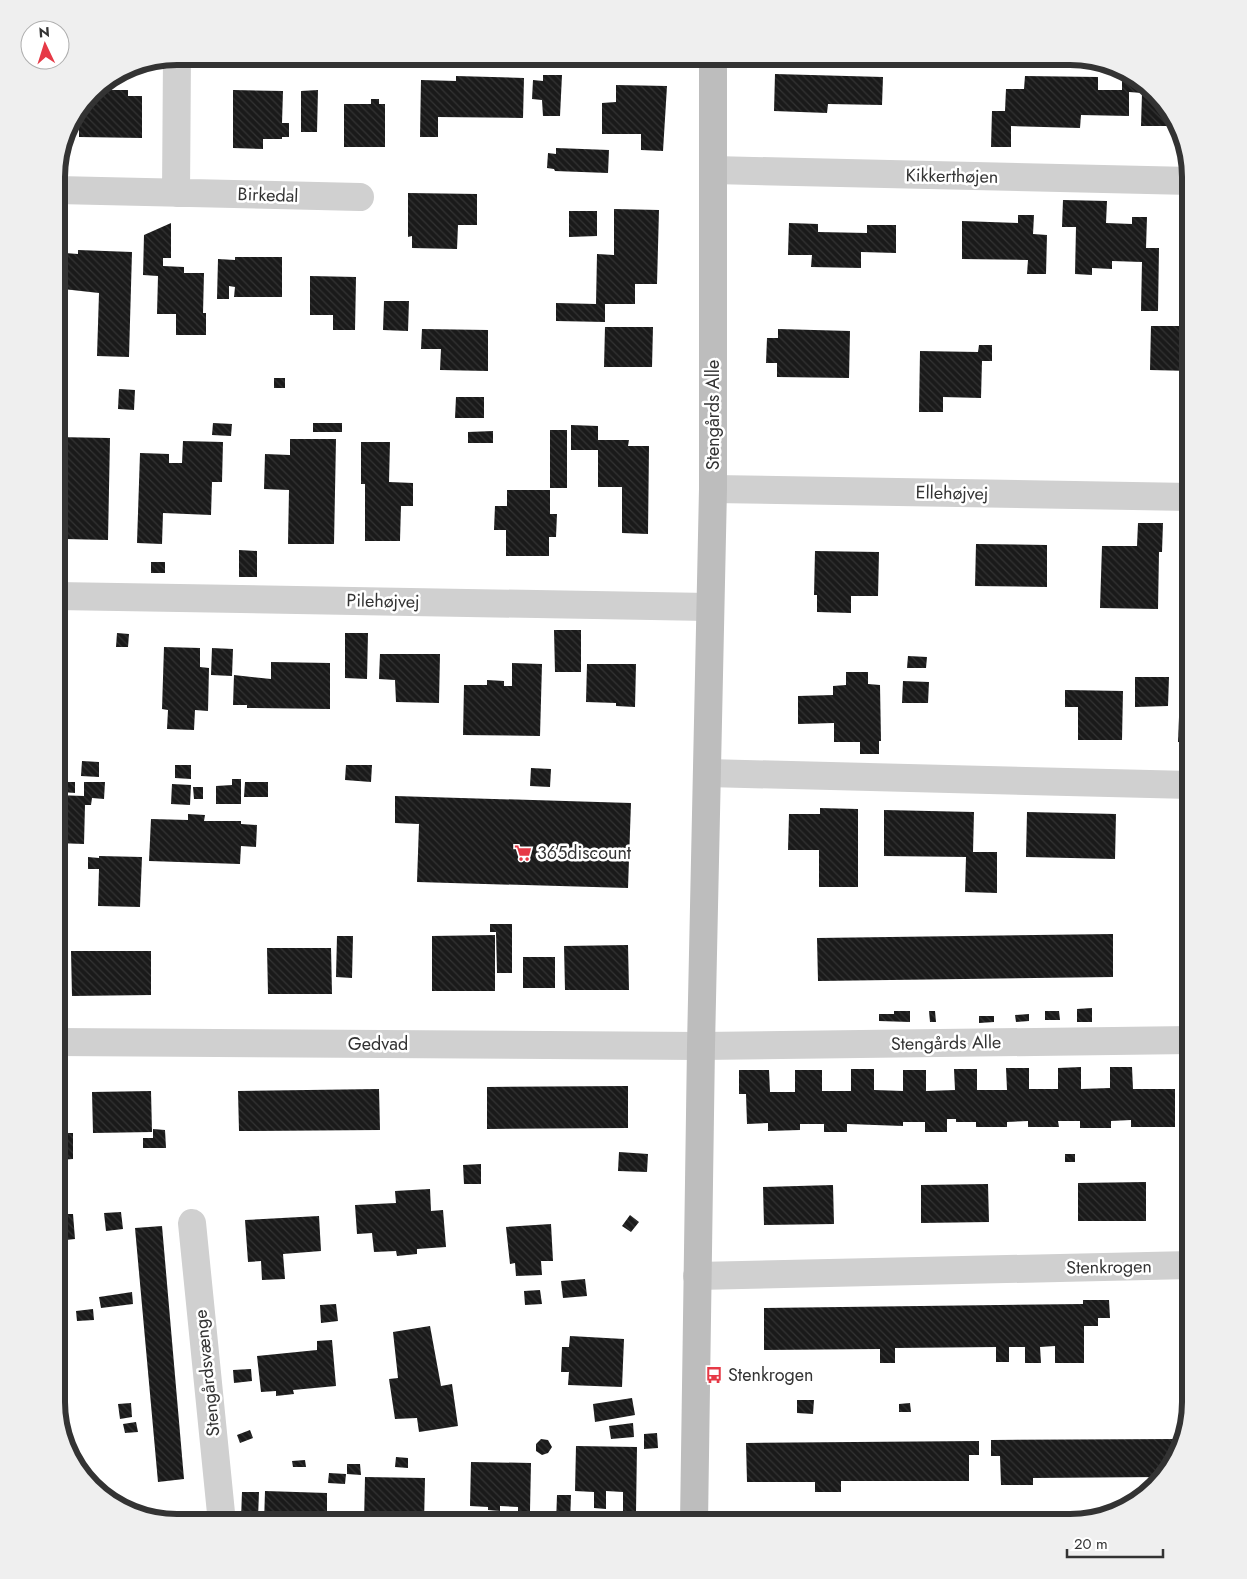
<svg xmlns="http://www.w3.org/2000/svg" width="1247" height="1579" viewBox="0 0 1247 1579" font-family="Jost,sans-serif">
  <style>
    .building { fill: url(#building-back-hatch) }
    .lines { fill: none; stroke-linecap: round; stroke-linejoin: round }
    .street { stroke: #d0d0d0; stroke-width: 28 }
    .secondary { stroke: #bdbdbd; stroke-width: 28 }
    .labels { text-anchor: middle; dominant-baseline: central; stroke-width: 5; stroke-linejoin: round; paint-order: stroke }
    .street-label { font-size: 18px; fill: #333; stroke: #fff }
    .poi-label { font-size: 18px; fill: #333; stroke: #fff; text-anchor: start }
    .rim { fill: none; stroke: #333; stroke-width: 6 }
  </style>
  <defs>
    <pattern id="building-back-hatch" width="6" height="6" patternUnits="userSpaceOnUse" patternTransform="scale(1.25)"><rect width="6" height="6" fill="#1a1a1a"/><path d="M-1 5l2 2M0 0l6 6M5-1l2 2" fill="none" stroke="#333"/></pattern>
  </defs>
  <rect width="100%" height="100%" fill="#fff"/>
  <path class="building" d="M 1122,71 L 1131,73 L 1171,110 L 1176,126 L 1141,126 L 1142,93 L 1129,92 L 1129,116 L 1081,115 L 1080,128 L 1011,126 L 1011,147 L 991,147 L 992,111 L 1005,111 L 1006,89 L 1024,89 L 1025,76 L 1098,77 L 1098,90 L 1122,90 Z
    M 775,74 L 883,77 L 882,105 L 828,104 L 827,113 L 774,111 Z
    M 543,75 L 562,75 L 560,116 L 543,116 L 542,100 L 532,99 L 533,80 L 543,81 Z
    M 456,76 L 524,78 L 523,118 L 438,117 L 438,137 L 420,137 L 421,80 L 456,81 Z
    M 616,85 L 667,86 L 663,151 L 641,150 L 641,134 L 602,134 L 602,103 L 616,102 Z
    M 94,90 L 128,90 L 128,96 L 142,96 L 142,138 L 79,137 L 79,110 Z
    M 233,90 L 283,91 L 282,123 L 289,123 L 289,137 L 282,137 L 282,139 L 263,139 L 263,149 L 233,148 Z
    M 318,90 L 317,132 L 301,132 L 301,91 Z
    M 371,99 L 379,99 L 379,104 L 385,104 L 385,147 L 344,147 L 344,104 L 371,104 Z
    M 556,148 L 609,150 L 608,173 L 555,171 L 554,169 L 547,168 L 548,153 L 556,154 Z
    M 408,193 L 477,194 L 477,225 L 458,225 L 457,249 L 412,248 L 412,236 L 408,237 Z
    M 1063,200 L 1107,201 L 1106,223 L 1132,224 L 1132,217 L 1147,217 L 1146,248 L 1159,248 L 1158,311 L 1141,311 L 1142,262 L 1112,261 L 1112,269 L 1092,268 L 1092,275 L 1075,274 L 1076,227 L 1062,227 Z
    M 614,209 L 659,210 L 657,284 L 635,284 L 635,304 L 605,304 L 605,322 L 556,321 L 556,303 L 596,304 L 597,254 L 614,255 Z
    M 569,211 L 597,211 L 597,236 L 569,237 Z
    M 1018,215 L 1034,215 L 1033,234 L 1047,235 L 1046,274 L 1027,274 L 1028,260 L 962,259 L 962,221 L 1018,223 Z
    M 171,223 L 171,258 L 163,258 L 163,266 L 184,267 L 184,273 L 204,273 L 203,313 L 206,313 L 206,335 L 176,335 L 176,314 L 157,314 L 158,276 L 143,275 L 144,235 Z
    M 789,223 L 818,224 L 818,232 L 867,233 L 867,225 L 896,225 L 896,253 L 861,252 L 861,268 L 811,267 L 812,255 L 788,255 Z
    M 1189,224 L 1191,224 L 1191,278 L 1188,278 Z
    M 78,250 L 132,252 L 129,357 L 97,356 L 99,293 L 63,289 L 65,253 L 78,254 Z
    M 235,257 L 282,257 L 282,297 L 234,297 L 235,287 L 229,286 L 229,299 L 217,299 L 218,259 L 235,260 Z
    M 310,276 L 356,277 L 355,330 L 333,330 L 333,315 L 310,315 Z
    M 384,301 L 409,301 L 408,331 L 383,330 Z
    M 1151,326 L 1191,326 L 1191,371 L 1150,370 Z
    M 605,327 L 653,327 L 652,367 L 604,367 Z
    M 422,329 L 488,330 L 488,371 L 440,370 L 441,349 L 421,349 Z
    M 778,329 L 850,331 L 849,378 L 777,377 L 777,363 L 766,363 L 767,338 L 778,338 Z
    M 979,345 L 992,345 L 992,361 L 982,361 L 981,398 L 943,397 L 943,412 L 919,412 L 920,351 L 978,352 Z
    M 274,378 L 285,378 L 285,388 L 274,388 Z
    M 119,389 L 135,390 L 134,410 L 118,409 Z
    M 456,397 L 484,397 L 484,418 L 455,418 Z
    M 213,423 L 232,424 L 231,436 L 212,435 Z
    M 313,423 L 342,423 L 342,432 L 313,432 Z
    M 571,425 L 598,426 L 598,440 L 629,440 L 628,446 L 649,446 L 648,534 L 622,533 L 622,487 L 598,487 L 598,450 L 571,450 Z
    M 550,430 L 567,430 L 567,488 L 550,488 Z
    M 493,431 L 493,443 L 468,443 L 468,432 Z
    M 56,437 L 110,438 L 108,540 L 65,539 L 66,467 L 56,467 Z
    M 290,439 L 336,439 L 334,544 L 288,544 L 289,490 L 264,489 L 265,454 L 290,455 Z
    M 183,441 L 223,442 L 222,482 L 212,482 L 211,515 L 163,513 L 162,544 L 137,543 L 140,453 L 169,454 L 169,463 L 182,463 Z
    M 361,442 L 390,442 L 389,482 L 413,483 L 413,506 L 401,506 L 400,541 L 365,541 L 365,484 L 361,484 Z
    M 507,490 L 550,490 L 550,514 L 557,514 L 556,537 L 549,537 L 549,556 L 506,556 L 506,530 L 494,530 L 495,506 L 507,506 Z
    M 1138,523 L 1163,523 L 1162,552 L 1159,552 L 1158,609 L 1100,608 L 1102,546 L 1137,546 Z
    M 976,544 L 1047,545 L 1047,587 L 975,586 Z
    M 239,550 L 257,551 L 257,577 L 239,577 Z
    M 815,551 L 879,552 L 878,596 L 851,596 L 851,613 L 817,612 L 817,595 L 814,595 Z
    M 151,562 L 165,562 L 165,573 L 151,573 Z
    M 554,630 L 581,630 L 581,672 L 555,672 Z
    M 117,633 L 129,634 L 128,647 L 116,647 Z
    M 345,633 L 368,633 L 367,679 L 345,678 Z
    M 164,647 L 200,648 L 200,667 L 209,668 L 208,711 L 195,710 L 194,730 L 167,729 L 168,710 L 162,709 Z
    M 212,648 L 233,649 L 232,676 L 211,675 Z
    M 380,654 L 440,654 L 439,703 L 396,702 L 395,680 L 379,679 Z
    M 908,656 L 927,657 L 926,668 L 907,668 Z
    M 271,662 L 330,663 L 330,709 L 247,708 L 247,705 L 233,705 L 234,675 L 271,679 Z
    M 512,663 L 542,664 L 540,736 L 463,735 L 464,685 L 487,685 L 487,680 L 504,681 L 504,686 L 512,686 Z
    M 587,664 L 636,664 L 635,707 L 616,706 L 616,703 L 586,702 Z
    M 846,672 L 868,672 L 868,684 L 880,685 L 881,741 L 879,741 L 879,754 L 860,754 L 860,742 L 834,742 L 834,723 L 798,724 L 798,696 L 833,695 L 833,686 L 846,685 Z
    M 1135,677 L 1169,677 L 1168,706 L 1135,707 Z
    M 903,681 L 929,682 L 928,703 L 902,703 Z
    M 1065,690 L 1123,691 L 1122,740 L 1078,740 L 1078,707 L 1065,707 Z
    M 1180,692 L 1191,692 L 1191,743 L 1178,742 Z
    M 82,761 L 99,762 L 99,777 L 81,776 Z
    M 175,765 L 191,765 L 191,779 L 175,778 Z
    M 346,765 L 372,765 L 371,782 L 345,780 Z
    M 531,768 L 551,769 L 550,787 L 530,786 Z
    M 232,779 L 241,779 L 241,804 L 216,804 L 216,786 L 232,785 Z
    M 63,782 L 75,782 L 75,793 L 62,792 Z
    M 84,782 L 105,782 L 104,799 L 92,798 L 91,805 L 85,805 L 84,844 L 56,843 L 56,795 L 84,796 Z
    M 245,782 L 268,782 L 268,797 L 244,797 Z
    M 172,784 L 191,785 L 190,805 L 171,804 Z
    M 193,787 L 203,787 L 203,799 L 194,799 Z
    M 395,796 L 631,803 L 628,888 L 417,882 L 419,824 L 395,823 Z
    M 820,808 L 858,809 L 858,887 L 819,887 L 819,850 L 788,850 L 789,814 L 820,814 Z
    M 884,810 L 974,812 L 973,852 L 997,852 L 997,893 L 965,892 L 966,857 L 884,856 Z
    M 1182,810 L 1191,810 L 1191,854 L 1181,854 Z
    M 1027,812 L 1116,814 L 1115,859 L 1026,857 Z
    M 188,814 L 205,815 L 204,821 L 241,821 L 241,824 L 257,825 L 256,847 L 241,846 L 240,864 L 149,861 L 151,819 L 188,820 Z
    M 99,856 L 142,857 L 140,907 L 98,906 L 99,869 L 88,869 L 88,857 L 99,858 Z
    M 490,924 L 512,924 L 512,973 L 497,973 L 496,932 L 490,932 Z
    M 1113,934 L 1113,977 L 818,981 L 817,938 Z
    M 495,935 L 495,991 L 432,991 L 432,936 Z
    M 337,936 L 353,936 L 352,978 L 336,977 Z
    M 628,945 L 629,990 L 565,990 L 564,946 Z
    M 267,948 L 331,948 L 332,994 L 268,994 Z
    M 71,951 L 151,951 L 151,995 L 72,996 Z
    M 523,957 L 555,957 L 555,988 L 523,988 Z
    M 1092,1008 L 1092,1022 L 1077,1022 L 1077,1009 Z
    M 894,1011 L 910,1011 L 910,1022 L 879,1021 L 879,1014 L 894,1014 Z
    M 929,1011 L 935,1011 L 936,1022 L 930,1022 Z
    M 1045,1011 L 1059,1011 L 1060,1020 L 1045,1020 Z
    M 1029,1014 L 1029,1021 L 1016,1022 L 1015,1015 Z
    M 979,1016 L 994,1016 L 994,1022 L 979,1023 Z
    M 1081,1067 L 1081,1089 L 1110,1088 L 1110,1067 L 1132,1067 L 1133,1089 L 1175,1089 L 1175,1127 L 1131,1127 L 1131,1120 L 1111,1121 L 1111,1128 L 1080,1128 L 1080,1121 L 1058,1121 L 1059,1127 L 1028,1127 L 1028,1121 L 1007,1122 L 1007,1127 L 976,1127 L 976,1122 L 956,1122 L 956,1119 L 947,1119 L 947,1132 L 925,1132 L 925,1122 L 903,1122 L 903,1126 L 847,1124 L 847,1132 L 824,1132 L 824,1124 L 800,1124 L 800,1130 L 768,1131 L 768,1123 L 747,1124 L 746,1094 L 739,1094 L 739,1070 L 769,1070 L 770,1092 L 795,1092 L 795,1070 L 822,1070 L 822,1091 L 851,1091 L 851,1069 L 874,1069 L 874,1090 L 903,1091 L 903,1070 L 926,1070 L 926,1091 L 955,1090 L 954,1069 L 977,1069 L 977,1090 L 1007,1090 L 1006,1068 L 1029,1068 L 1029,1089 L 1058,1089 L 1058,1068 Z
    M 628,1086 L 628,1128 L 487,1129 L 487,1087 Z
    M 379,1089 L 380,1130 L 239,1131 L 238,1091 Z
    M 151,1091 L 152,1132 L 93,1133 L 92,1092 Z
    M 153,1129 L 165,1130 L 166,1148 L 143,1148 L 143,1138 L 153,1138 Z
    M 58,1133 L 73,1133 L 73,1159 L 59,1160 Z
    M 619,1152 L 648,1154 L 647,1172 L 618,1171 Z
    M 1065,1154 L 1075,1154 L 1075,1162 L 1065,1162 Z
    M 481,1164 L 481,1184 L 464,1184 L 463,1165 Z
    M 1146,1182 L 1146,1221 L 1078,1221 L 1078,1183 Z
    M 988,1184 L 989,1222 L 921,1223 L 921,1185 Z
    M 833,1185 L 834,1224 L 764,1225 L 763,1187 Z
    M 430,1189 L 431,1211 L 443,1210 L 446,1247 L 417,1249 L 417,1254 L 397,1256 L 396,1251 L 374,1252 L 372,1233 L 357,1234 L 355,1205 L 396,1203 L 395,1191 Z
    M 121,1212 L 123,1229 L 106,1231 L 104,1213 Z
    M 65,1214 L 73,1214 L 75,1239 L 66,1240 Z
    M 630,1215 L 639,1222 L 631,1232 L 622,1226 Z
    M 319,1216 L 321,1251 L 283,1254 L 285,1279 L 262,1280 L 261,1261 L 248,1262 L 245,1220 Z
    M 551,1224 L 553,1261 L 541,1261 L 542,1275 L 516,1276 L 515,1263 L 510,1264 L 506,1227 Z
    M 162,1226 L 184,1479 L 158,1482 L 135,1228 Z
    M 585,1279 L 587,1296 L 563,1298 L 561,1281 Z
    M 540,1290 L 542,1304 L 525,1305 L 524,1291 Z
    M 132,1292 L 133,1304 L 101,1308 L 99,1297 Z
    M 1083,1300 L 1109,1300 L 1110,1318 L 1098,1318 L 1098,1326 L 1084,1326 L 1084,1363 L 1055,1363 L 1055,1346 L 1040,1347 L 1041,1363 L 1025,1363 L 1025,1347 L 1009,1347 L 1009,1362 L 996,1362 L 996,1347 L 895,1348 L 895,1363 L 880,1363 L 880,1349 L 764,1350 L 764,1308 L 1083,1304 Z
    M 336,1304 L 338,1321 L 321,1323 L 320,1305 Z
    M 93,1309 L 94,1320 L 77,1321 L 76,1311 Z
    M 430,1326 L 441,1386 L 452,1384 L 458,1426 L 419,1432 L 417,1418 L 395,1419 L 389,1379 L 398,1378 L 393,1332 Z
    M 570,1336 L 624,1339 L 622,1387 L 568,1385 L 569,1372 L 561,1372 L 562,1347 L 569,1347 Z
    M 332,1340 L 336,1386 L 293,1390 L 294,1394 L 276,1396 L 276,1391 L 261,1392 L 257,1356 L 317,1350 L 317,1341 Z
    M 251,1369 L 252,1381 L 234,1383 L 233,1370 Z
    M 632,1398 L 635,1415 L 595,1422 L 593,1404 Z
    M 797,1400 L 814,1400 L 813,1414 L 797,1413 Z
    M 131,1403 L 132,1417 L 120,1419 L 118,1404 Z
    M 910,1403 L 911,1412 L 899,1412 L 899,1404 Z
    M 136,1422 L 138,1432 L 125,1433 L 123,1424 Z
    M 633,1423 L 634,1437 L 611,1439 L 609,1426 Z
    M 250,1430 L 253,1438 L 240,1443 L 237,1435 Z
    M 657,1433 L 658,1448 L 644,1449 L 644,1434 Z
    M 541,1439 L 548,1440 L 552,1447 L 548,1453 L 542,1455 L 536,1451 L 536,1444 Z
    M 1181,1439 L 1175,1462 L 1161,1477 L 1033,1478 L 1033,1485 L 1001,1485 L 1000,1456 L 991,1456 L 991,1440 Z
    M 979,1441 L 979,1455 L 969,1455 L 969,1481 L 841,1481 L 841,1492 L 815,1492 L 815,1482 L 747,1482 L 746,1443 Z
    M 576,1446 L 637,1447 L 636,1512 L 623,1512 L 623,1492 L 606,1491 L 606,1509 L 594,1508 L 594,1492 L 575,1491 Z
    M 396,1457 L 408,1458 L 408,1468 L 395,1467 Z
    M 305,1460 L 306,1467 L 293,1467 L 292,1461 Z
    M 471,1462 L 531,1463 L 530,1511 L 518,1511 L 518,1507 L 500,1506 L 500,1511 L 488,1510 L 488,1507 L 470,1506 Z
    M 347,1464 L 360,1464 L 361,1475 L 347,1474 Z
    M 329,1473 L 346,1474 L 345,1484 L 328,1483 Z
    M 365,1477 L 425,1478 L 424,1523 L 364,1522 Z
    M 265,1491 L 327,1493 L 327,1523 L 264,1523 Z
    M 242,1492 L 259,1492 L 258,1518 L 241,1519 Z
    M 557,1495 L 571,1495 L 570,1523 L 556,1523 Z
    M 140,1512 L 188,1513 L 187,1523 L 176,1523 Z
    M 910,1518 L 922,1518 L 922,1523 L 909,1523 Z"/>
  <g class="lines">
    <path class="street" d="M 713,170 L 1191,181
      M 57,190 L 360,197
      M 176,193 L 177,56
      M 713,489 L 1191,497
      M 56,596 L 709,607
      M 707,773 L 1191,785
      M 56,1042 L 701,1046 L 1191,1040
      M 192,1223 L 222,1523
      M 697,1276 L 1191,1265"/>
    <path class="secondary" d="M 694,1523 L 701,1046 L 713,489 L 713,56"/>
  </g>
  <defs>
    <g id="supermarket-bare" transform="scale(1.35)"><path d="M-6-5.5h2.5l.6 2H6L4.5 2H-2.5L-4.4-4H-6ZM-1.5 3.2a1.3 1.3 0 1 0 .1 0ZM3 3.2a1.3 1.3 0 1 0 .1 0Z" fill="#e63946" stroke="#fff" stroke-width="2.5" paint-order="stroke"/></g>
    <g id="bus-bare" transform="scale(1.35)"><path d="M-5-6H5V4H4V6H2V4H-2V6H-4V4H-5ZM-3.5-4V0h7V-4ZM-3.5 1.2v1.5H-2V1.2ZM2 1.2v1.5H3.5V1.2Z" fill="#e63946" stroke="#fff" stroke-width="2.5" paint-order="stroke"/></g>
  </defs>
  <g fill-rule="evenodd">
    <use href="#supermarket-bare" x="523" y="853"/>
    <use href="#bus-bare" x="714" y="1375"/>
  </g>
  <g class="labels">
    <g class="street-label">
      <text transform="translate(952 176) rotate(1)">Kikkerthøjen</text>
      <text transform="translate(268 195) rotate(2)">Birkedal</text>
      <text transform="translate(713 415) rotate(-90)">Stengårds Alle</text>
      <text transform="translate(952 493) rotate(1)">Ellehøjvej</text>
      <text transform="translate(383 601) rotate(1)">Pilehøjvej</text>
      <text transform="translate(946 1043) rotate(-1)">Stengårds Alle</text>
      <text x="378" y="1044">Gedvad</text>
      <text transform="translate(1109 1267) rotate(-1)">Stenkrogen</text>
      <text transform="translate(207 1373) rotate(-96)">Stengårdsvænge</text>
    </g>
    <g class="poi-label">
      <text x="537" y="853">365discount</text>
      <text x="728" y="1375">Stenkrogen</text>
    </g>
  </g>
  <path d="M0 0H1247V1579H0ZM177 65H1070A112 112 0 0 1 1182 177V1402A112 112 0 0 1 1070 1514H177A112 112 0 0 1 65 1402V177A112 112 0 0 1 177 65Z" fill="#efefef" fill-rule="evenodd"/>
  <path class="rim" d="M177 65H1070A112 112 0 0 1 1182 177V1402A112 112 0 0 1 1070 1514H177A112 112 0 0 1 65 1402V177A112 112 0 0 1 177 65Z"/>
  <g transform="translate(45 45) rotate(356)"><circle r="24" fill="#ffffff" stroke="#adadad"/>
  <path d="M0-4L9 19L0 12L-9 19Z" fill="#e63946"/>
  <text y="-8" font-size="14" font-weight="bold" text-anchor="middle" fill="#333333">N</text>
  </g>
  <path d="M1067 1549v8h96v-8" fill="none" stroke="#333333" stroke-width="2.5"/>
  <text x="1074" y="1549" font-size="15" fill="#333333" stroke="#ffffff" stroke-width="4" paint-order="stroke">20 m</text>
</svg>
